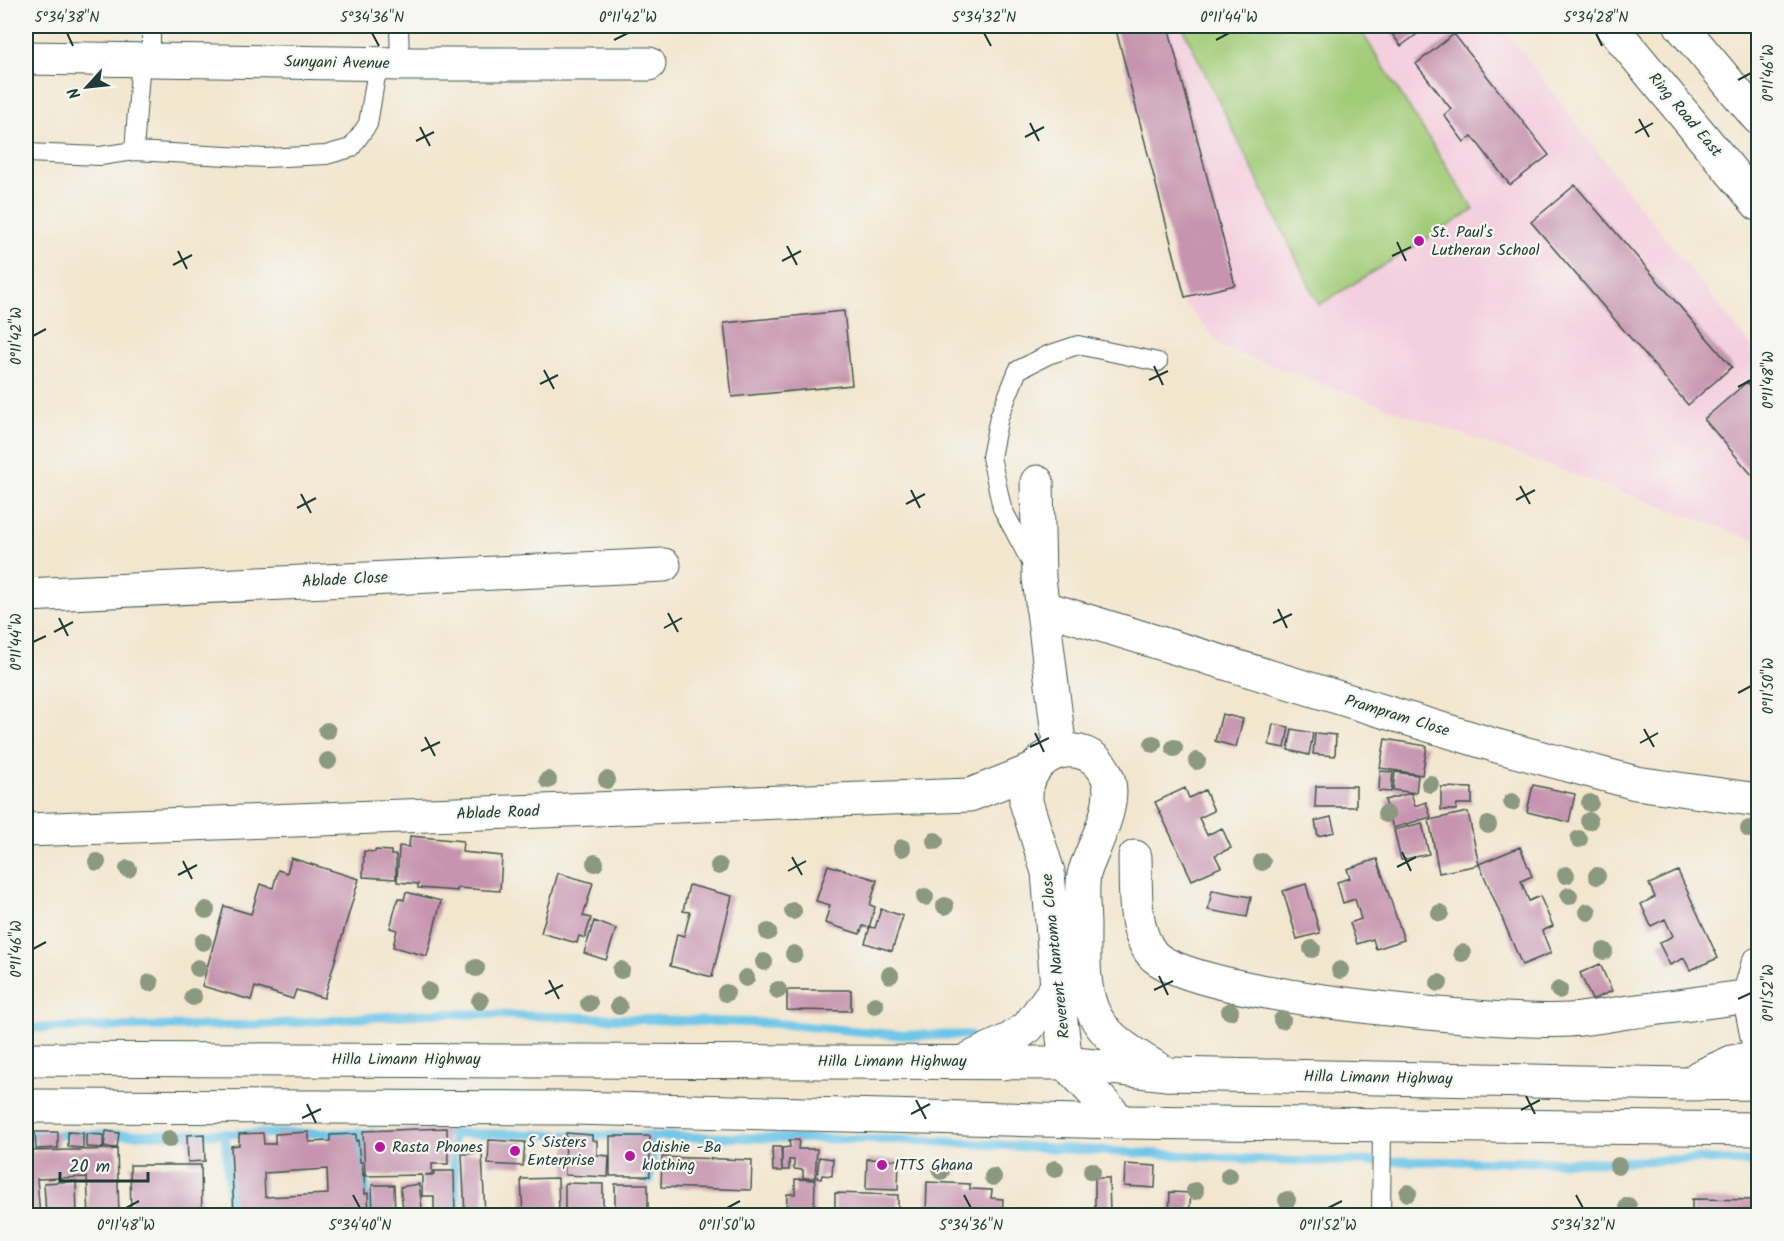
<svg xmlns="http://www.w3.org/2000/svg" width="1784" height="1241" viewBox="0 0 1784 1241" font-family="Kalam,sans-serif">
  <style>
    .built { fill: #f4cfde }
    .green { fill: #a2cc78; stroke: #608456; stroke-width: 1.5 }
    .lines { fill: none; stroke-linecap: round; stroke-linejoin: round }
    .stream { stroke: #69c4e7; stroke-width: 9 }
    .building { fill: #c694af; fill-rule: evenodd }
    .lane-casing { stroke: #3f564b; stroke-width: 20 }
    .street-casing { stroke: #3f564b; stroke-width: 35 }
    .secondary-casing { stroke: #3f564b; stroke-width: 35 }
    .primary-casing { stroke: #3f564b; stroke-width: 35 }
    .lane { stroke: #fff; stroke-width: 18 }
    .street { stroke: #fff; stroke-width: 33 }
    .secondary { stroke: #fff; stroke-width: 33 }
    .primary { stroke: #fff; stroke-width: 33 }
    .tree { fill: #8c9981 }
    .ticks { fill: none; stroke: #1f3d34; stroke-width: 2 }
    .poi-dot { fill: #b5179e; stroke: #f6f6f2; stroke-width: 2 }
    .labels { text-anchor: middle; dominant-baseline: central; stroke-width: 4.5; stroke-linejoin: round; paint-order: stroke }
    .street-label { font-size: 16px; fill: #1f3d34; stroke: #f6f6f2 }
    .poi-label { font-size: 16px; fill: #1f3d34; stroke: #f6f6f2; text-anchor: start }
    .neatline { fill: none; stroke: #1f3d34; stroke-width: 2 }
    .ticks-label { font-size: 15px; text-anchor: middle; fill: #1f3d34 }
  </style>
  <rect width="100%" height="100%" fill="#f6f6f2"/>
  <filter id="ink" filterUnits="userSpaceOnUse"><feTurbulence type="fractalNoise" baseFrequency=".0167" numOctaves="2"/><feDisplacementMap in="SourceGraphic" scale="12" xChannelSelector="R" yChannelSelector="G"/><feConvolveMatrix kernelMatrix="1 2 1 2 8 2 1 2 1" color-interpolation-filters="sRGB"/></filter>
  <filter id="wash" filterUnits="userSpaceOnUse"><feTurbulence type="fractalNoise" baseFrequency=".008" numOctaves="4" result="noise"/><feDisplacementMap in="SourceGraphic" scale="24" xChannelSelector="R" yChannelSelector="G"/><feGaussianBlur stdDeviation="1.35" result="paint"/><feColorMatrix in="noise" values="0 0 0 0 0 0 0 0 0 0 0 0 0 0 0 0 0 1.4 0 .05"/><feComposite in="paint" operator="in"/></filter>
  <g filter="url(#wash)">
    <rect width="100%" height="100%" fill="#f2e6ce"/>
    <path class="built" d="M 1122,26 L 1503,26 L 1619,180 L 1758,355 L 1758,541 L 1223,348 L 1183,302 Z"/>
    <path class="green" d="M 1182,26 L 1358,26 L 1474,210 L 1319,305 Z"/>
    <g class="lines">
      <path class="stream" d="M 26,1028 L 258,1025 L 435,1013 L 770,1023 L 899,1035 L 970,1035
        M 359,1132 L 369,1216
        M 454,1132 L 453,1155 L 458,1216
        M 436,1133 L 907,1140 L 1284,1161 L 1603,1162 L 1700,1159 L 1758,1163
        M 225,1134 L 231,1216
        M 26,1135 L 374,1133
        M 650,1180 L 653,1155 L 652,1136"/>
    </g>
    <g id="blocks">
      <path class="building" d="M 1115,26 L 1168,26 L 1235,285 L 1185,297 Z
        M 1386,26 L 1428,26 L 1401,46 Z
        M 1454,34 L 1549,155 L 1510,185 L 1472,136 L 1464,142 L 1444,115 L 1451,109 L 1416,64 Z
        M 1575,185 L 1732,367 L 1688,405 L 1531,222 Z
        M 844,311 L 852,385 L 732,397 L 724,323 Z
        M 1747,382 L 1758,395 L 1758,482 L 1704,419 Z
        M 1222,714 L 1243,719 L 1236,747 L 1215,741 Z
        M 1273,724 L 1289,727 L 1285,748 L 1269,745 Z
        M 1292,729 L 1313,733 L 1309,755 L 1288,750 Z
        M 1315,733 L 1336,735 L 1335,756 L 1313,754 Z
        M 1385,739 L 1427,746 L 1422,775 L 1380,768 Z
        M 1380,771 L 1393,772 L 1391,792 L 1379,791 Z
        M 1395,772 L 1418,775 L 1416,793 L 1393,790 Z
        M 1533,785 L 1575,794 L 1569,822 L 1527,812 Z
        M 1316,786 L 1356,786 L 1356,807 L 1315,807 Z
        M 1441,787 L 1472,788 L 1472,804 L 1457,804 L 1456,810 L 1441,810 Z
        M 1185,788 L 1189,798 L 1205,790 L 1214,811 L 1199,818 L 1207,835 L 1222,828 L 1231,848 L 1215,855 L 1221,867 L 1192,880 L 1155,802 Z
        M 1411,793 L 1415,806 L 1426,802 L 1431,817 L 1393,828 L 1385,800 Z
        M 1468,812 L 1479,865 L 1439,873 L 1429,820 Z
        M 1331,817 L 1335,832 L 1318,836 L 1315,821 Z
        M 1422,823 L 1429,854 L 1401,860 L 1394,830 Z
        M 410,836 L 463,841 L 462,852 L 502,856 L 500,891 L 457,888 L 457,891 L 418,888 L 418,884 L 397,882 L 399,846 L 409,847 Z
        M 1520,847 L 1532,876 L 1521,881 L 1529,901 L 1540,896 L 1553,926 L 1542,931 L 1551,953 L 1522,965 L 1479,864 Z
        M 375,850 L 391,851 L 391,855 L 396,855 L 396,879 L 363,877 L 364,851 L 375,852 Z
        M 291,858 L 359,879 L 324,998 L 296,990 L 293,999 L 255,987 L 251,1000 L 202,986 L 224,906 L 251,914 L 260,884 L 273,888 L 278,870 L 287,873 Z
        M 1377,859 L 1404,940 L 1376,949 L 1373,939 L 1357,944 L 1350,923 L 1361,919 L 1355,899 L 1343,903 L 1337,882 L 1350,878 L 1347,869 Z
        M 828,865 L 877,880 L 870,905 L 875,907 L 869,928 L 863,926 L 860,934 L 825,923 L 830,905 L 816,901 Z
        M 1678,871 L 1718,958 L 1690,970 L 1684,958 L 1670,965 L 1659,943 L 1673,936 L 1665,919 L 1651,926 L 1641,904 L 1655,897 L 1649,884 Z
        M 558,873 L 593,883 L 583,916 L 591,918 L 585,938 L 579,936 L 577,943 L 541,933 Z
        M 1306,884 L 1320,933 L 1297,939 L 1283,891 Z
        M 689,885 L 732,896 L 712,977 L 670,966 L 677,934 L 684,936 L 690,912 L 683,911 Z
        M 1212,890 L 1251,897 L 1247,917 L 1208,910 Z
        M 406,892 L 441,901 L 427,956 L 393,947 L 397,930 L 390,928 L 398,898 L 404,900 Z
        M 881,909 L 903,916 L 892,951 L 865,943 L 870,927 L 875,928 Z
        M 594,921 L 616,929 L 606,960 L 584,953 Z
        M 1600,964 L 1612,991 L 1592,1000 L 1580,973 Z
        M 787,990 L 851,990 L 851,1011 L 787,1010 Z
        M 447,1128 L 448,1164 L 432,1164 L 432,1174 L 425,1175 L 434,1175 L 434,1171 L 454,1171 L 455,1216 L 434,1216 L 434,1196 L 422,1196 L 422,1175 L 365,1176 L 363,1131 Z
        M 106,1131 L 119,1133 L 117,1148 L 104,1147 Z
        M 35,1132 L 58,1132 L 58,1148 L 36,1149 Z
        M 68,1132 L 83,1133 L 83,1148 L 68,1147 Z
        M 309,1132 L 309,1142 L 330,1141 L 330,1135 L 356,1134 L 356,1141 L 358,1140 L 360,1162 L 362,1162 L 363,1175 L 364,1174 L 365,1194 L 368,1193 L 369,1216 L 234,1216 L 231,1146 L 239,1145 L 239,1134 L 263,1133 L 264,1144 L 275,1144 L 275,1134 ZM 327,1169 L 328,1194 L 265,1197 L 264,1173 Z
        M 26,1133 L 32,1133 L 32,1148 L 26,1148 Z
        M 566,1133 L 592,1135 L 592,1140 L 597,1141 L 597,1155 L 609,1156 L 608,1177 L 565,1175 Z
        M 86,1134 L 103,1135 L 103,1148 L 86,1147 Z
        M 204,1134 L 205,1161 L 188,1162 L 187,1135 Z
        M 610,1136 L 650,1136 L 650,1176 L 610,1176 Z
        M 489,1140 L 525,1142 L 523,1166 L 488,1164 Z
        M 789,1140 L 799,1140 L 798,1149 L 817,1149 L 815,1178 L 803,1178 L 803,1170 L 794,1169 L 794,1160 L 789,1160 L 789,1170 L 782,1170 L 782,1148 L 790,1147 Z
        M 772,1147 L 781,1147 L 782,1171 L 773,1171 Z
        M 117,1149 L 119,1216 L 89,1216 L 87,1177 L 37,1179 L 40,1216 L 26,1216 L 26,1151 Z
        M 482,1153 L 485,1216 L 465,1216 L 462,1154 Z
        M 662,1157 L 752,1160 L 751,1190 L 661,1187 Z
        M 819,1157 L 833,1159 L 832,1176 L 822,1175 L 821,1179 L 817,1178 Z
        M 867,1159 L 899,1160 L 898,1190 L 866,1189 Z
        M 1125,1164 L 1156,1166 L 1155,1188 L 1124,1186 Z
        M 130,1165 L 201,1165 L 202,1216 L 131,1216 Z
        M 558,1178 L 559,1216 L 523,1216 L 521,1179 Z
        M 1095,1178 L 1109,1178 L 1110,1214 L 1095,1213 Z
        M 795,1179 L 815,1180 L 814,1216 L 786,1216 L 787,1194 L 795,1194 Z
        M 76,1181 L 77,1216 L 46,1216 L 44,1183 Z
        M 927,1182 L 970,1184 L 970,1189 L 992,1190 L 991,1198 L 1003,1199 L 1002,1216 L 926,1216 Z
        M 565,1183 L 603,1184 L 603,1216 L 565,1216 Z
        M 419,1184 L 423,1216 L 404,1216 L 400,1187 Z
        M 615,1184 L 648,1184 L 648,1216 L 615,1216 Z
        M 372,1185 L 394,1185 L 395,1216 L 373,1216 Z
        M 1170,1192 L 1191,1193 L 1189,1216 L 1169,1216 Z
        M 835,1193 L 898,1195 L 898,1216 L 835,1216 Z
        M 1692,1199 L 1758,1200 L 1758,1216 L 1692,1216 Z"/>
    </g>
  </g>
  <g filter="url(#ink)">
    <use href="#blocks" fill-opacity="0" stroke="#3f564b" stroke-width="1.5"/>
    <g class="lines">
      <g class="lane-casing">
        <path id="lane" d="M 151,26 L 151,60
          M 399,26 L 400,64
          M 134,151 L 265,158 L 326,155 L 351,148 L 368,124 L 378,64
          M 26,153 L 100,156 L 134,151 L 141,59
          M 1033,566 L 1002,508 L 991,457 L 999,417 L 1018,370 L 1048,355 L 1078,345 L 1158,362
          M 1381,1216 L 1382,1125"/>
      </g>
      <g class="street-casing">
        <path id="street" d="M 26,58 L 400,64 L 649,64
          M 1037,482 L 1039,578 L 1060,751
          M 26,595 L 664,565
          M 1042,607 L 1497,746 L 1636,783 L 1758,800
          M 26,830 L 970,795 L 1033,770
          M 1135,857 C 1136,887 1132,929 1152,954 C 1187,997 1506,1024 1569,1020 C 1589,1019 1608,1015 1628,1012 C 1668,1007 1709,1002 1749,996 L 1758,997
          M 1758,964 L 1749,996 L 1758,1041
          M 1121,1122 L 1066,1063 L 1057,987 L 1048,872 L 1026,802 C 1023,747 1089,733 1107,776 C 1118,802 1095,843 1086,868 C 1080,882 1084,911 1084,927 C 1084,954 1082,983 1092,1009 C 1104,1040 1140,1058 1167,1074"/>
      </g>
      <g class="secondary-casing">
        <path id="secondary" d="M 971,1058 L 1011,1039 L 1028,1027 L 1057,987
          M 26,1059 L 1066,1063 L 1167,1074 L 1684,1084 L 1758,1083
          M 1699,1077 L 1732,1062 L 1758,1057
          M 26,1106 L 573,1108 L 1121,1122 L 1758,1129"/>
      </g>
      <g class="primary-casing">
        <path id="primary" d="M 1611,26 L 1758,204
          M 1681,26 L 1758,118"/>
      </g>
      <use href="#lane" class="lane"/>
      <use href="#street" class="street"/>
      <use href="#secondary" class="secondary"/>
      <use href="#primary" class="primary"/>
    </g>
    <g class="tree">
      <circle cx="327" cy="731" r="9"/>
      <circle cx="1153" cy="744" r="9"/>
      <circle cx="1174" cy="748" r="9"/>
      <circle cx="328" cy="761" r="9"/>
      <circle cx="1197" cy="761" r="9"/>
      <circle cx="548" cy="780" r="9"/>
      <circle cx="607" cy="780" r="9"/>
      <circle cx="1430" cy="784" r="9"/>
      <circle cx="1512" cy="802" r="9"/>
      <circle cx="1590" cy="803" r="9"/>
      <circle cx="1386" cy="814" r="9"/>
      <circle cx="1589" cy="821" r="9"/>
      <circle cx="1488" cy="825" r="9"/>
      <circle cx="1749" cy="829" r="9"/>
      <circle cx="1579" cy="839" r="9"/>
      <circle cx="935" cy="841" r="9"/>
      <circle cx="902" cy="848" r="9"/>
      <circle cx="97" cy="862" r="9"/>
      <circle cx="1262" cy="862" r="9"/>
      <circle cx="595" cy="863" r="9"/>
      <circle cx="719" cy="866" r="9"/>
      <circle cx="128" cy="869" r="9"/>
      <circle cx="1566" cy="875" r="9"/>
      <circle cx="1597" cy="876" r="9"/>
      <circle cx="1569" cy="896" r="9"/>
      <circle cx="925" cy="897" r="9"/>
      <circle cx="945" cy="906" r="9"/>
      <circle cx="206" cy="910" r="9"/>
      <circle cx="793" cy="911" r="9"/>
      <circle cx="1588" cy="912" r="9"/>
      <circle cx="1440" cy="913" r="9"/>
      <circle cx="768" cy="932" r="9"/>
      <circle cx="203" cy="942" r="9"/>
      <circle cx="1312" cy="949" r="9"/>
      <circle cx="1604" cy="951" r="9"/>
      <circle cx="1462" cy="953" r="9"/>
      <circle cx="794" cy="954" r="9"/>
      <circle cx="764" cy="962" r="9"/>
      <circle cx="198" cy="968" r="9"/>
      <circle cx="476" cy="968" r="9"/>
      <circle cx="621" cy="970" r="9"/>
      <circle cx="1340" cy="970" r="9"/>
      <circle cx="890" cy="975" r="9"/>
      <circle cx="746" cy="978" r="9"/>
      <circle cx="150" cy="983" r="9"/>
      <circle cx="1439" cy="983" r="9"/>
      <circle cx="778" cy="990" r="9"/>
      <circle cx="1559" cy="990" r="9"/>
      <circle cx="428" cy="991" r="9"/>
      <circle cx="726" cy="993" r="9"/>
      <circle cx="193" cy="997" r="9"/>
      <circle cx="480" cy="1001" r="9"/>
      <circle cx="589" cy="1003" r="9"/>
      <circle cx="875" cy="1005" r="9"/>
      <circle cx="619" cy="1006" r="9"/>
      <circle cx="1230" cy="1011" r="9"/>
      <circle cx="1282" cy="1020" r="9"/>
      <circle cx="169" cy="1139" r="9"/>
      <circle cx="1618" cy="1166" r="9"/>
      <circle cx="1055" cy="1169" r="9"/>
      <circle cx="941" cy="1171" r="9"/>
      <circle cx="1092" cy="1171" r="9"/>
      <circle cx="1229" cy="1176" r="9"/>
      <circle cx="993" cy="1177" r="9"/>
      <circle cx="1195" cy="1191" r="9"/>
      <circle cx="1408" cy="1193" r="9"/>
      <circle cx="1287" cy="1200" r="9"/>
      <circle cx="1628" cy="1206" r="9"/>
    </g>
  </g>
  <path class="ticks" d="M 67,33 L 73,46M 372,33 L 379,46M 984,33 L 991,46M 1596,33 L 1602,46M 614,40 L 628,33M 1216,40 L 1229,33M 1738,80 L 1751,73M 1639,119 L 1649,137M 1030,123 L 1039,141M 420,127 L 430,146M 1635,133 L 1653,123M 1025,137 L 1044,127M 416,141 L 434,132M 1397,242 L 1406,261M 787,246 L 797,265M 178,251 L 187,269M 1392,256 L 1411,247M 782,261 L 801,251M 173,265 L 192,255M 33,336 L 46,329M 1154,366 L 1163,385M 544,370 L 554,389M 1149,380 L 1168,371M 540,384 L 558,375M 1738,387 L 1751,380M 1520,486 L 1530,504M 911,490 L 920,508M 301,494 L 311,513M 1516,500 L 1535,490M 906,504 L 925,494M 297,508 L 316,498M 1278,609 L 1287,628M 668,613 L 678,632M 59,618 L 68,636M 1273,623 L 1292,614M 664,628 L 682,618M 54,632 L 73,622M 33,642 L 46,636M 1738,693 L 1751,686M 1644,729 L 1654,747M 1035,733 L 1044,752M 425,737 L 435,756M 1640,743 L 1658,733M 1030,747 L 1049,738M 421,751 L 440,742M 1402,852 L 1411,871M 792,857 L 802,875M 183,861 L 192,879M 1397,867 L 1416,857M 788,871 L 806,861M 178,875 L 197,865M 33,949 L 46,942M 1159,976 L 1168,995M 549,980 L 559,999M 1154,990 L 1173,981M 545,994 L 563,985M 1738,999 L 1751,993M 1526,1096 L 1535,1114M 916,1100 L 926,1119M 307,1104 L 316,1123M 1521,1110 L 1540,1100M 911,1114 L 930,1104M 302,1118 L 321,1109M 353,1195 L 360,1208M 964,1195 L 971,1208M 1576,1195 L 1583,1208M 126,1208 L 139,1201M 727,1208 L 740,1201M 1328,1208 L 1342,1201"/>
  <g class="poi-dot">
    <circle cx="1419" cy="241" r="6"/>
    <circle cx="380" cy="1147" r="6"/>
    <circle cx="515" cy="1151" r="6"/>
    <circle cx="630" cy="1156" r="6"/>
    <circle cx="882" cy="1165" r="6"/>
  </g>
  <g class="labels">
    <g class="street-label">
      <text transform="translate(337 63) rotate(1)">Sunyani Avenue</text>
      <text transform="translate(1685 115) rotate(50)">Ring Road East</text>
      <text transform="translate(345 580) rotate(-3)">Ablade Close</text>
      <text transform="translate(1397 716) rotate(17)">Prampram Close</text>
      <text transform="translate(498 813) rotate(-2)">Ablade Road</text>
      <text transform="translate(1056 956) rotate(-96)">Reverent Nantoma Close</text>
      <text x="406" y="1059">Hilla Limann Highway</text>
      <text x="892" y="1061">Hilla Limann Highway</text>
      <text transform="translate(1378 1078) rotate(1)">Hilla Limann Highway</text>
    </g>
    <g class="poi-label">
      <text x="1431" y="232">St. Paul's<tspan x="1431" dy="18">Lutheran School</tspan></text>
      <text x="527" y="1142">5 Sisters<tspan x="527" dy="18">Enterprise</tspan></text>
      <text x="392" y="1147">Rasta Phones</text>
      <text x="642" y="1147">Odishie -Ba<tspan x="642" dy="18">klothing</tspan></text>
      <text x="894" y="1165">ITTS Ghana</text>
    </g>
  </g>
  <rect width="1784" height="1241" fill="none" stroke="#f6f6f2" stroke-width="66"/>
  <g transform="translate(87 87) rotate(243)" stroke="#f6f6f2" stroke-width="4.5" paint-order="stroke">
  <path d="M0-4.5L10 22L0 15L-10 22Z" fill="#1f3d34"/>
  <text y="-9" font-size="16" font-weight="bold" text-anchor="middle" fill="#1f3d34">N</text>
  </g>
  <path d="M60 1172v9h88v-9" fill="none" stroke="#1f3d34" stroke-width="3"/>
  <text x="69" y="1172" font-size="18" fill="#1f3d34" stroke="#f6f6f2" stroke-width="4.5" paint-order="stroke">20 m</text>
  <rect x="33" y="33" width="1718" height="1175" class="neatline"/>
  <g class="ticks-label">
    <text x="67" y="22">5°34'38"N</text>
    <text x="372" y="22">5°34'36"N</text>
    <text x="628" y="22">0°11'42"W</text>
    <text x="984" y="22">5°34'32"N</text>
    <text x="1229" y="22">0°11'44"W</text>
    <text x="1596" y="22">5°34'28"N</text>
    <text transform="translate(1768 73) rotate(-90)" y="5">0°11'46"W</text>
    <text transform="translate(16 336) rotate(-90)" y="5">0°11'42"W</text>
    <text transform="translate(1768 380) rotate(-90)" y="5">0°11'48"W</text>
    <text transform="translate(16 642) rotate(-90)" y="5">0°11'44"W</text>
    <text transform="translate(1768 686) rotate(-90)" y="5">0°11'50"W</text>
    <text transform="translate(16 949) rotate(-90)" y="5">0°11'46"W</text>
    <text transform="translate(1768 993) rotate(-90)" y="5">0°11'52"W</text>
    <text x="126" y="1230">0°11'48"W</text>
    <text x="360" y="1230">5°34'40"N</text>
    <text x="727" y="1230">0°11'50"W</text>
    <text x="971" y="1230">5°34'36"N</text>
    <text x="1328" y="1230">0°11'52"W</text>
    <text x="1583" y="1230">5°34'32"N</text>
  </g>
</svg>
